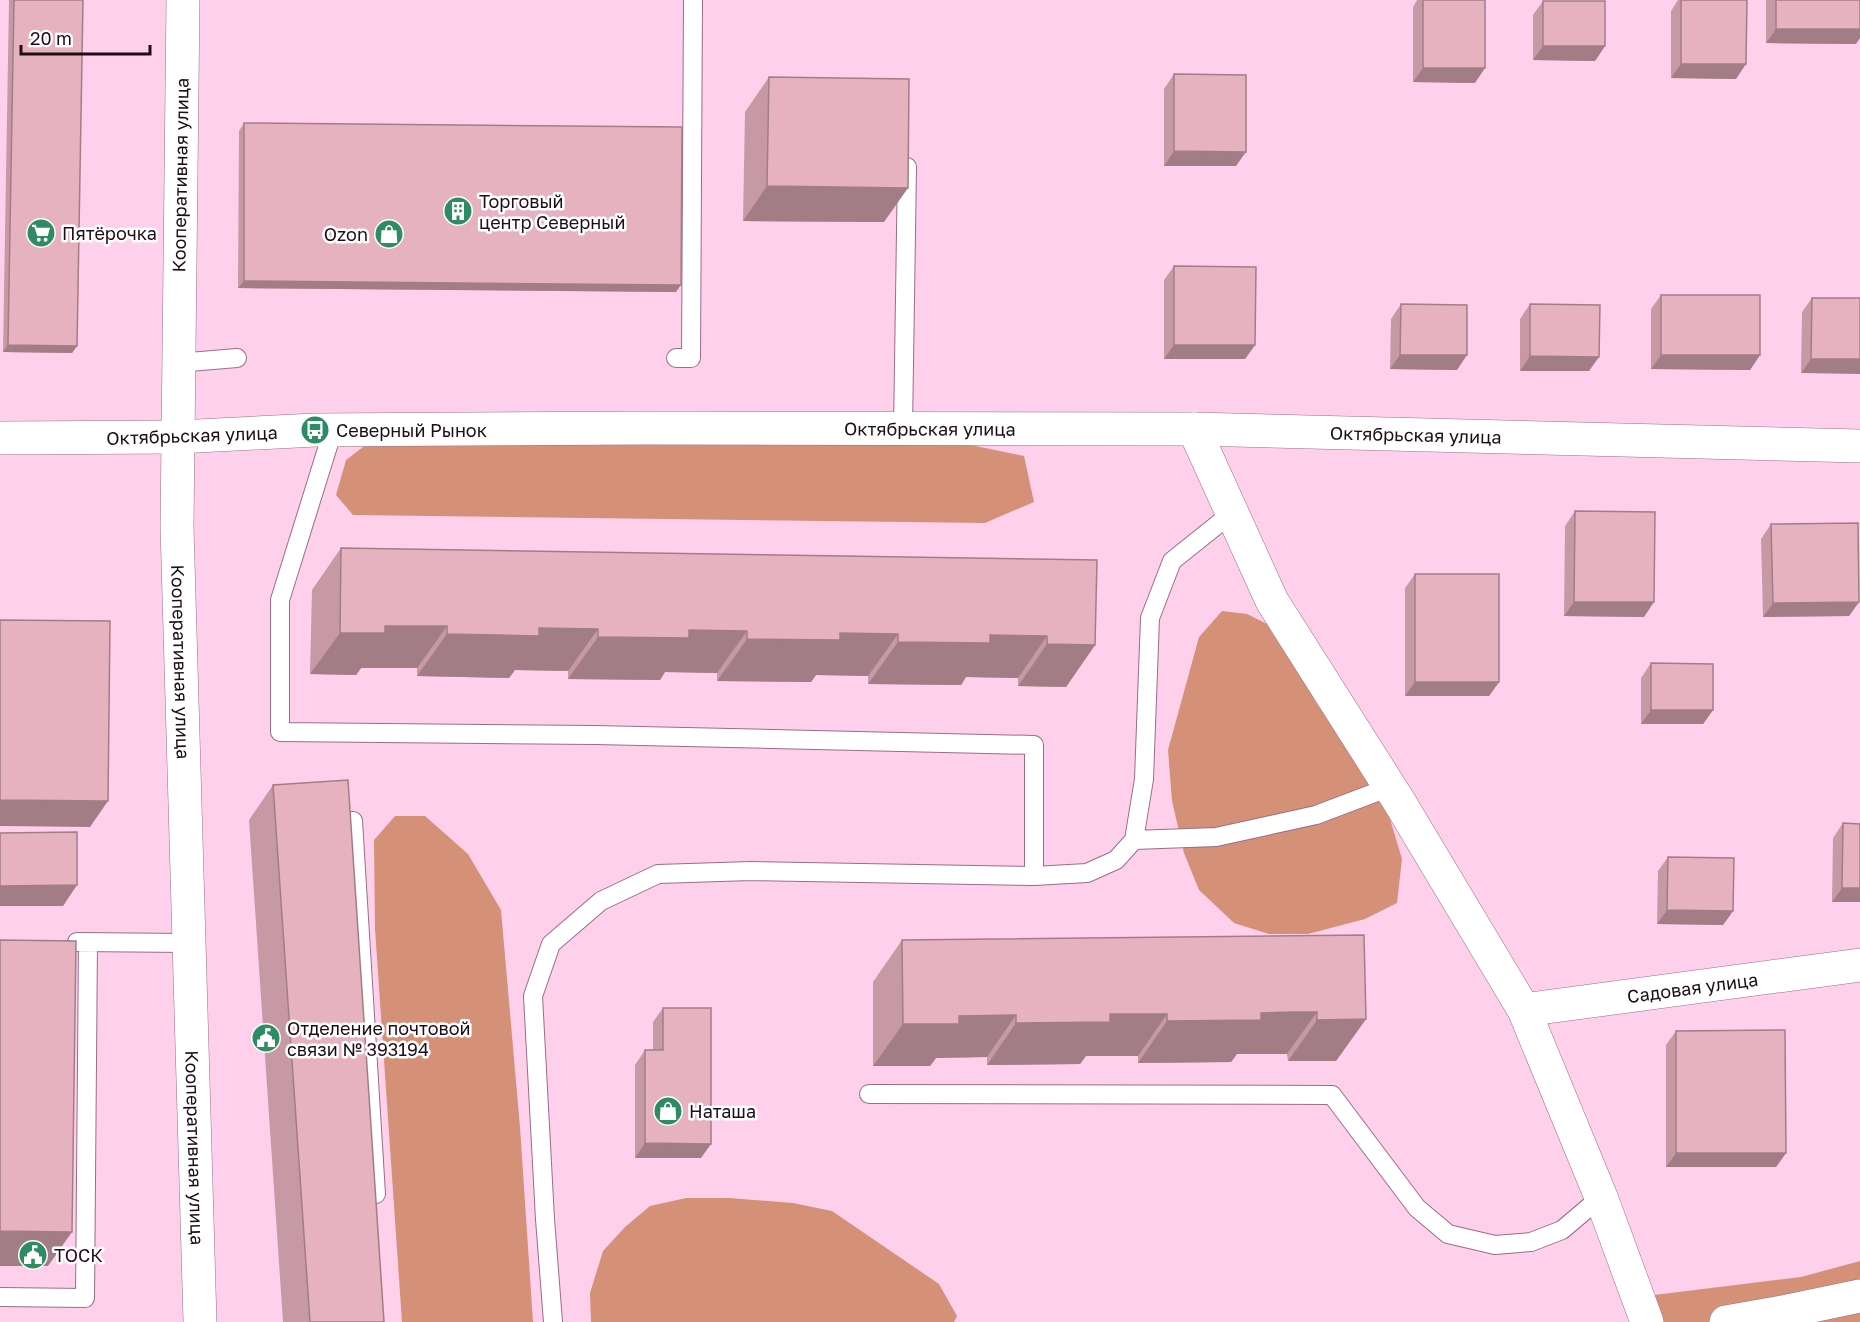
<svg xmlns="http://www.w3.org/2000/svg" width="1860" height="1322" viewBox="0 0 1860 1322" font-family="'Golos Text',sans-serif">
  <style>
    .forest { fill: #d59177 }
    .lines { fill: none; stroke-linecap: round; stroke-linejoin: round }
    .lane-casing { stroke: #976e88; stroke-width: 20 }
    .street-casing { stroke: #976e88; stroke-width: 34 }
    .secondary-casing { stroke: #976e88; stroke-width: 34 }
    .lane { stroke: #fff; stroke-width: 18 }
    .street { stroke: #fff; stroke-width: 33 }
    .secondary { stroke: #fff; stroke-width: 33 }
    .wall { fill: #c799a5 }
    .shaded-wall { fill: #a27d86 }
    .building { fill: #e7b2c0; stroke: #a27d86; stroke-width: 1.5 }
    .labels { text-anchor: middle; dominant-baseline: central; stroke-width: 5; stroke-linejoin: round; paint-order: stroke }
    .street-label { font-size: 18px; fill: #1c0d17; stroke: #fff }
    .poi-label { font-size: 18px; fill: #1c0d17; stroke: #fff; text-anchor: start }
  </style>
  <rect width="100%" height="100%" fill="#ffd0ec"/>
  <path class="forest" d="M 367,444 L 966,444 L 1024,456 L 1034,502 L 985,523 L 353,515 L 336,495 L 346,460 Z
    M 1222,611 L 1247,614 L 1275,628 L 1300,662 L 1315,701 L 1348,748 L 1390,819 L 1402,859 L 1397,903 L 1365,919 L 1308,934 L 1269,934 L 1234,923 L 1199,890 L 1184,853 L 1172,801 L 1168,750 L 1199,637 Z
    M 395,816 L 425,816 L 468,854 L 501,910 L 520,1127 L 533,1322 L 402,1322 L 375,929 L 374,840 Z
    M 686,1198 L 729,1198 L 793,1203 L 832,1211 L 939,1284 L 957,1316 L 954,1322 L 591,1322 L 590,1293 L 603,1251 L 625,1227 L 650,1206 Z
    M 1860,1261 L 1860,1322 L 1647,1322 L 1638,1297 L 1801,1277 Z"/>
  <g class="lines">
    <g class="lane-casing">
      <path id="lane" d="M 676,358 L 691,358 L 693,0
        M 177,363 L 237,358
        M 903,429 L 907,167
        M 333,430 L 280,600 L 280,732 L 595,735 L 1034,745 L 1034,876 L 1087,873 L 1116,860 L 1134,840 L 1144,779 L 1150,618 L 1172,561 L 1232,513
        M 353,821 L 376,1194
        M 1134,840 L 1216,837 L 1316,815 L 1390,787
        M 77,942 L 188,943
        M 869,1094 L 1332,1095 L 1417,1208 L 1448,1234 L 1495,1245 L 1531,1242 L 1562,1230 L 1601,1197
        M 0,1297 L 85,1298 L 88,942
        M 553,1322 L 545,1219 L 533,996 L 551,944 L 601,901 L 658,874 L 751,871 L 1034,876"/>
    </g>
    <g class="street-casing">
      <g id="street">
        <path id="s1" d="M 183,0 L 177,527 L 200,1322"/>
        <path d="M 1194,429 L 1272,601 L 1400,803 L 1524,1010 L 1601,1197 L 1647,1322"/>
        <path id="s2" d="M 178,437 L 315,430 L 647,428 L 1194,429 L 1860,446"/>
        <path id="s3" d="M 1524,1010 L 1860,965"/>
        <path d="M 1726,1322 L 1788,1311 L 1860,1296"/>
      </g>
    </g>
    <g class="secondary-casing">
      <path id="secondary" d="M 0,438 L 178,437"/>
    </g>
    <use href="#lane" class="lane"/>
    <use href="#street" class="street"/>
    <use href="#secondary" class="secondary"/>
  </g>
  <path class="wall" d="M 9,0 L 83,0 L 77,346 L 72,353 L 3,352 Z
    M 1417,0 L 1485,0 L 1475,83 L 1413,82 L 1413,7 Z
    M 1678,0 L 1747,0 L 1736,79 L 1671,78 L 1671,11 Z
    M 1766,0 L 1860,0 L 1856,44 L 1766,43 Z
    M 1543,1 L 1605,46 L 1595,61 L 1533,60 L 1533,15 Z
    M 1174,74 L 1236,166 L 1164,166 L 1164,89 Z
    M 769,77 L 884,222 L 743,221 L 745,112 Z
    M 244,123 L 676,292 L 238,288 L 239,131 Z
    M 1174,266 L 1255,345 L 1245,359 L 1164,359 L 1164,280 Z
    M 1661,295 L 1760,355 L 1750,370 L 1651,369 L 1651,309 Z
    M 1812,298 L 1860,298 L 1801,373 L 1802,312 Z
    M 1401,304 L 1457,370 L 1390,369 L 1391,319 Z
    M 1530,304 L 1589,371 L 1520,371 L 1520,319 Z
    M 1575,511 L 1644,617 L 1564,616 L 1565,526 Z
    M 1771,524 L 1859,602 L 1849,616 L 1763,617 L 1761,539 Z
    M 341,548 L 1097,560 L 1095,645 L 1066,687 L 1018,686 L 1018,678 L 966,677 L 961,685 L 868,684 L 868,676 L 816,675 L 811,682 L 717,681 L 717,673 L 665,672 L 660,680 L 568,679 L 568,671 L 515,670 L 509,678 L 417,676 L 417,668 L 361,668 L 356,675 L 310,674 L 312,590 Z
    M 1415,574 L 1499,682 L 1489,696 L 1405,696 L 1405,588 Z
    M 1651,663 L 1713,710 L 1703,724 L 1641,724 L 1641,678 Z
    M 273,785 L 384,1322 L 283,1322 L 249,820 Z
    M 1843,823 L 1860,902 L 1832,902 L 1833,838 Z
    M 1668,857 L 1733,911 L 1723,925 L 1657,924 L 1658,871 Z
    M 902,940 L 1366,1019 L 1336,1061 L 1288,1061 L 1287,1054 L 1237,1054 L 1231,1062 L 1138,1063 L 1138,1056 L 1086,1056 L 1080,1064 L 987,1065 L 987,1057 L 936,1058 L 930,1066 L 873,1066 L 873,982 Z
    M 663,1008 L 701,1158 L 635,1158 L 635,1065 L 645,1050 L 653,1050 L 653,1022 Z
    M 1676,1031 L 1786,1153 L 1776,1167 L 1666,1167 L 1666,1045 Z"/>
  <path class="shaded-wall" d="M 1776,29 L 1860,29 L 1860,38 L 1856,44 L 1766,43 Z
    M 1543,46 L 1605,46 L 1595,61 L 1533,60 Z
    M 1681,64 L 1746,64 L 1736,79 L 1671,78 Z
    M 1423,68 L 1485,68 L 1475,83 L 1413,82 Z
    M 1174,151 L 1246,152 L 1236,166 L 1164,166 Z
    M 767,186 L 908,188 L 884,222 L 743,221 Z
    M 244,281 L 681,285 L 676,292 L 238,288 Z
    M 8,345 L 77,346 L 72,353 L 3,352 Z
    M 1174,345 L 1255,345 L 1245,359 L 1164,359 Z
    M 1400,355 L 1467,355 L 1457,370 L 1390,369 Z
    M 1661,355 L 1760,355 L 1750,370 L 1651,369 Z
    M 1530,356 L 1599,357 L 1589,371 L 1520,371 Z
    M 1811,359 L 1860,359 L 1860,374 L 1801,373 Z
    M 1574,602 L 1654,602 L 1644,617 L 1564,616 Z
    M 1859,602 L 1849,616 L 1763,617 L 1773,603 Z
    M 385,626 L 447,626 L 417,668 L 361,668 L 356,675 L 310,674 L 340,633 Z
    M 539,628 L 598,629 L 568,671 L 515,670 L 509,678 L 417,676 L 447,634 Z
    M 689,630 L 747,631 L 717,673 L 665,672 L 660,680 L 568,679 L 598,637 Z
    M 840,633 L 898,634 L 868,676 L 816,675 L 811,682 L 717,681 L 747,639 Z
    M 990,635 L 1047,636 L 1018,678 L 966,677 L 961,685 L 868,684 L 898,642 Z
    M 1047,644 L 1095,645 L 1066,687 L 1018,686 Z
    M 1415,682 L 1499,682 L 1489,696 L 1405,696 Z
    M 1651,710 L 1713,710 L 1703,724 L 1641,724 Z
    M 0,800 L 108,801 L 90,827 L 0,826 Z
    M 77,885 L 63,906 L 0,906 L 0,886 Z
    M 1842,888 L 1860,888 L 1860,902 L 1832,902 Z
    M 1667,910 L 1733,911 L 1723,925 L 1657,924 Z
    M 1317,1012 L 1287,1054 L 1237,1054 L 1231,1062 L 1138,1063 L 1167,1021 L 1261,1013 Z
    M 1110,1014 L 1167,1014 L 1138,1056 L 1086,1056 L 1080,1064 L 987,1065 L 1016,1023 Z
    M 1016,1015 L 987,1057 L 936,1058 L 930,1066 L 873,1066 L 903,1024 L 959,1016 Z
    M 1366,1019 L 1336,1061 L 1288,1061 L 1317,1020 Z
    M 645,1143 L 711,1144 L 701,1158 L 635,1158 Z
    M 1676,1153 L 1786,1153 L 1776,1167 L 1666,1167 Z
    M 0,1231 L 72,1232 L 48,1266 L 0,1266 Z"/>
  <path class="building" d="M 14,0 L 83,0 L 77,346 L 8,345 Z
    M 1423,0 L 1485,0 L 1485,68 L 1423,68 Z
    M 1681,0 L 1747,0 L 1746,64 L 1681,64 Z
    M 1776,0 L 1860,0 L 1860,29 L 1776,29 Z
    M 1543,1 L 1605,1 L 1605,46 L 1543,46 Z
    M 1174,74 L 1246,75 L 1246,152 L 1174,151 Z
    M 769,77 L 909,79 L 908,188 L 767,186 Z
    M 244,123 L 682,127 L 681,285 L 244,281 Z
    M 1174,266 L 1256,267 L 1255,345 L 1174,345 Z
    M 1661,295 L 1760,295 L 1760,355 L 1661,355 Z
    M 1812,298 L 1860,298 L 1860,359 L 1811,359 Z
    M 1401,304 L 1467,305 L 1467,355 L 1400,355 Z
    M 1530,304 L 1600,305 L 1599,357 L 1530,356 Z
    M 1575,511 L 1655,512 L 1654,602 L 1574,602 Z
    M 1858,523 L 1859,602 L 1773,603 L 1771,524 Z
    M 341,548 L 1097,560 L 1095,645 L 1047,644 L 1047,636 L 990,635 L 990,643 L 898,642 L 898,634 L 840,633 L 840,640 L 747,639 L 747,631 L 689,630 L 689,638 L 598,637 L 598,629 L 539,628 L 539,636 L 447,634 L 447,626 L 385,626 L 385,633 L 340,633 Z
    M 1415,574 L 1499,574 L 1499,682 L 1415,682 Z
    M 0,620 L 110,621 L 108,801 L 0,800 Z
    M 1651,663 L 1713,664 L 1713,710 L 1651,710 Z
    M 348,780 L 384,1322 L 310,1322 L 273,785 Z
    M 1843,823 L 1860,824 L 1860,888 L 1842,888 Z
    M 77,832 L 77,885 L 0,886 L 0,833 Z
    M 1668,857 L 1734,858 L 1733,911 L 1667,910 Z
    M 1364,935 L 1366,1019 L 1317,1020 L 1317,1012 L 1291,1012 L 1261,1013 L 1261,1020 L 1167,1021 L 1167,1014 L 1110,1014 L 1110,1022 L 1016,1023 L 1016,1015 L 959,1016 L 959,1024 L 903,1024 L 902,940 Z
    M 0,940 L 76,941 L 72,1232 L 0,1231 Z
    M 663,1008 L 711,1008 L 711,1144 L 645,1143 L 645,1050 L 663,1050 Z
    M 1785,1030 L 1786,1153 L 1676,1153 L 1676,1031 Z"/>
  <defs>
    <g id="building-disc" transform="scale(1.5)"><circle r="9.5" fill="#2e8c64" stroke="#fff"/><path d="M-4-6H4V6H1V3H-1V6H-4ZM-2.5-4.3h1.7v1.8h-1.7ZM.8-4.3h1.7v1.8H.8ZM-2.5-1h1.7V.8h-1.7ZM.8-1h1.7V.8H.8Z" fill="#fff"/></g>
    <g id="supermarket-disc" transform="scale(1.5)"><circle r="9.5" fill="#2e8c64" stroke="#fff"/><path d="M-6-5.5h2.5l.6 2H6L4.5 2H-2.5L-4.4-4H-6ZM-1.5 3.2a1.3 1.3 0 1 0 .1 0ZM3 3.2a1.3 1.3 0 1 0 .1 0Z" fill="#fff"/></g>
    <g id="shop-disc" transform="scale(1.5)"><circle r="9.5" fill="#2e8c64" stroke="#fff"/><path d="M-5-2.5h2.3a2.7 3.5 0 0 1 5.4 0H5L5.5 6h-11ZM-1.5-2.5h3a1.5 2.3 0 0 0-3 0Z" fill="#fff"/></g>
    <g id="bus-disc" transform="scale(1.5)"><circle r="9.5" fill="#2e8c64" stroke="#fff"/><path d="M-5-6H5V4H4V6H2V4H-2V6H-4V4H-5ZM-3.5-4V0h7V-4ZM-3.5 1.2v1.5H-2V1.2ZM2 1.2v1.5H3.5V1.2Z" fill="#fff"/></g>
    <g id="civic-disc" transform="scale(1.5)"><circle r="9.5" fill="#2e8c64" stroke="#fff"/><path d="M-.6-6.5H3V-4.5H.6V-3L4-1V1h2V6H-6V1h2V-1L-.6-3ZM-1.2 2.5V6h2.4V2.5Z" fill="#fff"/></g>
  </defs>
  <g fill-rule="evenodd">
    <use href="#building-disc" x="458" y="211"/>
    <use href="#supermarket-disc" x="41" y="233"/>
    <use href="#shop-disc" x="389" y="234"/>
    <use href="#bus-disc" x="315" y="430"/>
    <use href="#civic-disc" x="266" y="1038"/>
    <use href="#shop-disc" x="668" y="1111"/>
    <use href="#civic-disc" x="33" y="1255"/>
  </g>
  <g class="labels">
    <g class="street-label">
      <text transform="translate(180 175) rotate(-89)">Кооперативная улица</text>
      <text stroke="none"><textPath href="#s2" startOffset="752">Октябрьская улица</textPath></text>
      <text transform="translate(192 435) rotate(-2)">Октябрьская улица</text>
      <text stroke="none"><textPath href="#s2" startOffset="1238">Октябрьская улица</textPath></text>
      <text stroke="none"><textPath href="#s1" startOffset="662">Кооперативная улица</textPath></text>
      <text stroke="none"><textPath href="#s3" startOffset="170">Садовая улица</textPath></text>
      <text stroke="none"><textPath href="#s1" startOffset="1148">Кооперативная улица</textPath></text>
    </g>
    <g class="poi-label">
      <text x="479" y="201">Торговый<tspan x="479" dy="21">центр Северный</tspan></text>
      <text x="62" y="233">Пятёрочка</text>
      <text x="368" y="234" text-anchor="end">Ozon</text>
      <text x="336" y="430">Северный Рынок</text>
      <text x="287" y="1028">Отделение почтовой<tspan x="287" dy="21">связи № 393194</tspan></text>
      <text x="689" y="1111">Наташа</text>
      <text x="54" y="1255">ТОСК</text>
    </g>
  </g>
  <path d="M21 45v9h129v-9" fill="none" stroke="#1c0d17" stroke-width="3"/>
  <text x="30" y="45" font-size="18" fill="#1c0d17" stroke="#ffffff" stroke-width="4.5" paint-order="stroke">20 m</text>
</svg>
